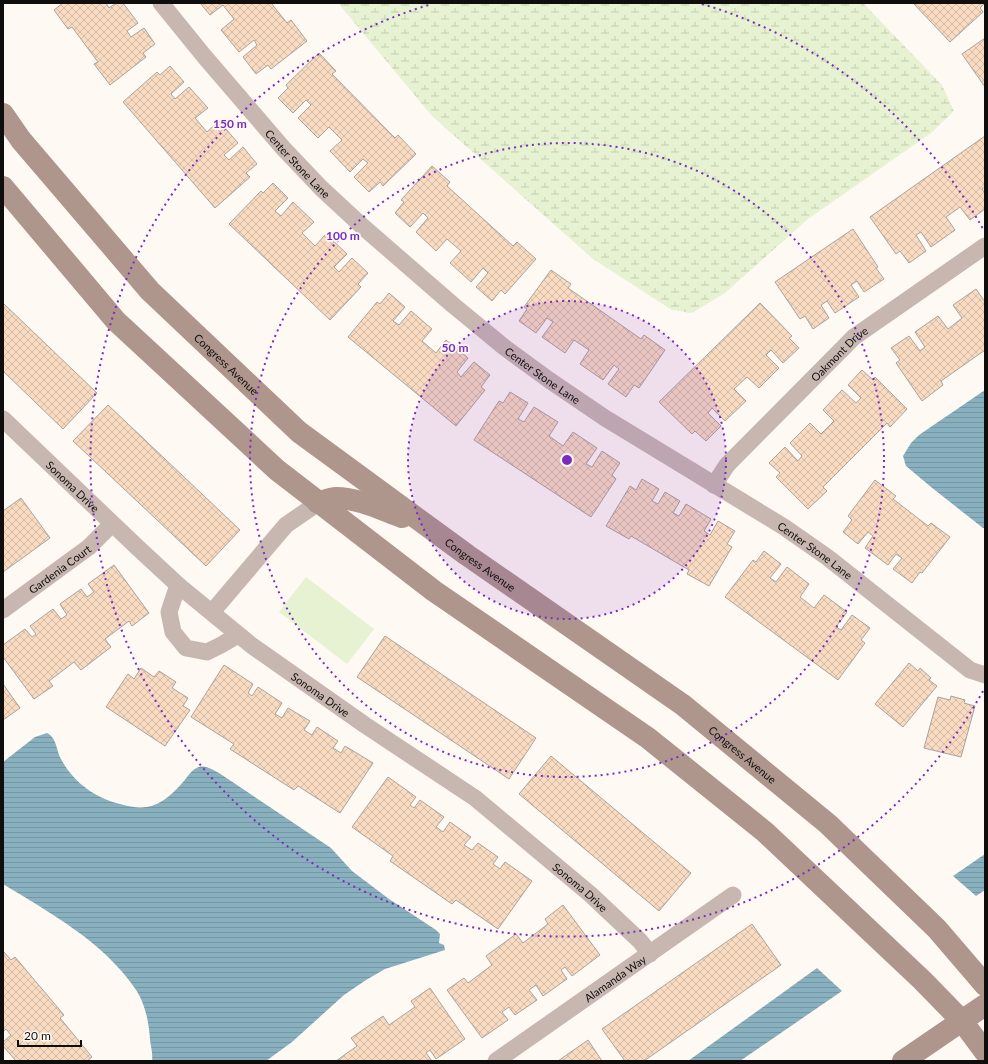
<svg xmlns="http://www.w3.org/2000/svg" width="988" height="1064" viewBox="0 0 988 1064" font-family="Lato,sans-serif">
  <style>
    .grass { fill: #e6f2d1 }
    .wetland { fill: url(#wetland-marsh) }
    .water { fill: url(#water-rules) }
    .building { fill: url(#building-cross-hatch); stroke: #a9a39d }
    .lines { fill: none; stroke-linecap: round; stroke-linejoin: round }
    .street { stroke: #c8b7b1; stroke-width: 17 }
    .secondary { stroke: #ae968d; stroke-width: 22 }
    .ring { fill: none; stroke: #7b2cbf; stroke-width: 2; stroke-dasharray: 2 4 }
    .labels { text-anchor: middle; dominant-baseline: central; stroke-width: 3.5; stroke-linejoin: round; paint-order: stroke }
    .street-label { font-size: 11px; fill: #100e0c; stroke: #fff9f4 }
    .centre { fill: #7b2cbf; stroke: #fff9f4; stroke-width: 2 }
    .ring-label { font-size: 12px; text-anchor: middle; font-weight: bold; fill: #7b2cbf; stroke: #fff9f4; stroke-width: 3.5; stroke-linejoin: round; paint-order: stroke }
  </style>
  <defs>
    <pattern id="wetland-marsh" width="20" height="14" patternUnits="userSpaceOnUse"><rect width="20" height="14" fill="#e6f2d1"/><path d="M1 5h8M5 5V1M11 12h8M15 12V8" fill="none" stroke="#c4ceb2"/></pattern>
    <pattern id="water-rules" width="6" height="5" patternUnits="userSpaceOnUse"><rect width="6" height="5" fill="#89b0bf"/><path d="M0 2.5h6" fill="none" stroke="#7596a3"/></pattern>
    <pattern id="building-cross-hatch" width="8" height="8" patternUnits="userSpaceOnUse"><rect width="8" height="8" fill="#f9dbc2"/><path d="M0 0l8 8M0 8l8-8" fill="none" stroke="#d4bba6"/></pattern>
  </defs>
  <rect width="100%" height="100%" fill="#fff9f4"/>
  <path class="grass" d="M 306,577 L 374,629 L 347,664 L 279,612 Z"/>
  <path class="wetland" d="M 338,3 L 863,3 L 942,85 L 954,111 L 931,133 L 808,219 L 725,293 L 692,313 L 672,310 L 593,259 L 432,116 Z"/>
  <path class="water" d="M 985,390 L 985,528 L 983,528 L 931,487 L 906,466 L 903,456 L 911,443 L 919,435 Z
    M 47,733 C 57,738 56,750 61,759 C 73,782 95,798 120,804 C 150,813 164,804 184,781 C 188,776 192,769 199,767 C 206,765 213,770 219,773 L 331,848 L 352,871 L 389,899 L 436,930 L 440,934 L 439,943 L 444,945 L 445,950 L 385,969 L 366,980 L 344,995 L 292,1042 L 266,1061 L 152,1061 C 153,1054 151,1047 150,1040 C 149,1022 145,1002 134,987 C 102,941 50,913 3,884 L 3,762 L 35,737 Z
    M 985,854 L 985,890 L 976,896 L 953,876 Z
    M 817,968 L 842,991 L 740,1061 L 688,1061 Z"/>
  <path class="building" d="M 63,3 L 106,3 L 109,8 L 116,3 L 123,3 L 138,23 L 127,31 L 131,37 L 144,28 L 155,44 L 143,53 L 146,57 L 110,85 L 94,64 L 98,62 L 72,27 L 68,29 L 54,10 Z
    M 200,3 L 271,3 L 287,23 L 291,20 L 307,41 L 271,69 L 268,65 L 256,74 L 243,57 L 257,45 L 254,40 L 239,52 L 221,30 L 234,19 L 223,5 L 210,15 Z
    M 913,3 L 985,3 L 980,8 L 983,12 L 950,42 Z
    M 985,38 L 985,87 L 962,54 Z
    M 319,53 L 336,71 L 332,74 L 395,138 L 398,135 L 416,154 L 383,186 L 380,182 L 369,192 L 354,177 L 368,163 L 363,159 L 350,172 L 330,151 L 342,140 L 329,127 L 318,138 L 298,118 L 311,105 L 306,100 L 293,113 L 278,98 L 288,88 L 286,85 Z
    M 170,66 L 184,82 L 171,94 L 175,99 L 189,87 L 208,108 L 195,118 L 207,132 L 219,121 L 238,143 L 224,155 L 229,160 L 243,147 L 257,164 L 246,173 L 250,177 L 215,208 L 123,102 L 157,72 L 160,75 Z
    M 985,136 L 985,187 L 982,189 L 985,193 L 985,209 L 970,220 L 960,207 L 946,217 L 955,230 L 931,247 L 921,232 L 916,235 L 926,251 L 909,263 L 900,251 L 896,254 L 870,217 Z
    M 432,166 L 450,182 L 447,186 L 513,246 L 517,242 L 536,259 L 505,294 L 501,290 L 492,301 L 476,287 L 488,273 L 483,268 L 471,282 L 450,263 L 461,251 L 447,239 L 436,251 L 416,232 L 428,218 L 423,213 L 410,227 L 395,213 L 404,202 L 401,200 Z
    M 273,183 L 288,198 L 275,211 L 281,216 L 293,202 L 314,222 L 302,233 L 315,246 L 326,234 L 347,254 L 334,267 L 339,272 L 352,258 L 368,273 L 358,284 L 361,287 L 330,320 L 229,224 L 261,191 L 263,193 Z
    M 853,229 L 878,267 L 876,268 L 884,279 L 864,292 L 857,281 L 851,285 L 859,297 L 835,313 L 827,301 L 821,305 L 829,318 L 813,329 L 805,316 L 800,319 L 775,282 Z
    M 551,270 L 571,284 L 568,288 L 641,339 L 644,335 L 665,350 L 639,388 L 634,385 L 626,397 L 608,384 L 619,369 L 614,365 L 603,380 L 580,364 L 589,350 L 574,340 L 565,353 L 542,337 L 553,322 L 547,318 L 536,333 L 519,321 L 527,309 L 524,307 Z
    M 976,289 L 985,302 L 985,350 L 941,381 L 943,385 L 922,401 L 896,363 L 900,360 L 891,348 L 909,336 L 920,351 L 925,347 L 915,332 L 938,316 L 948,329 L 962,318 L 953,305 Z
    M 389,293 L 405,307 L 393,321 L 399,325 L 411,311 L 432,329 L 422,341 L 436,353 L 446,340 L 468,358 L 457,372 L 461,377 L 474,362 L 490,375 L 481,387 L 485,390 L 456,426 L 348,337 L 377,302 L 380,304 Z
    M 3,303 L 97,393 L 63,429 L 3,371 Z
    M 760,303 L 792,336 L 789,338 L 799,348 L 783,363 L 771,350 L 766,355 L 779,368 L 759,388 L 747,377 L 734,389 L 746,401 L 725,421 L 712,408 L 708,413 L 721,426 L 706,441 L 695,431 L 692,434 L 659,402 Z
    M 862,370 L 873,380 L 875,377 L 907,409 L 890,427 L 887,423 L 823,487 L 827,491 L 808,509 L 776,477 L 780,473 L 769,463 L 785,447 L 798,461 L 802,456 L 790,443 L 810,423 L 821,434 L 834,421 L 823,410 L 842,390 L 856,403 L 861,398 L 848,385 Z
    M 510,392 L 528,403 L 518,419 L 524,422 L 534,407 L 558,422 L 549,436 L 563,446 L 573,432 L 597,448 L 586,464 L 592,467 L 602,451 L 620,463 L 612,475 L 616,479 L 591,517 L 474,440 L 499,401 L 503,403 Z
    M 108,405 L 240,530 L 206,566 L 73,441 Z
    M 642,479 L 659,489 L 652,501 L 658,504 L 665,492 L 680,501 L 673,513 L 679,516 L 686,504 L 711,519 L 704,531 L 710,535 L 718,521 L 735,531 L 727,544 L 732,547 L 709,586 L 687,574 L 689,570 L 631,536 L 629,539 L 606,526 L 630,486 L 636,490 Z
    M 875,480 L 896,496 L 893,499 L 928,526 L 931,523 L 950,537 L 922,573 L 920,572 L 912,583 L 893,569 L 902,558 L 896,554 L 888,565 L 865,548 L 873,536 L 868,532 L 858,544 L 843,532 L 852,520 L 848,516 Z
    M 21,498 L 50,538 L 3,572 L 3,511 Z
    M 764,551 L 781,564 L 770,578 L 776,582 L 787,567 L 809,584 L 800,597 L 814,608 L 824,595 L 847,612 L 836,627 L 841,630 L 852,615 L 870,628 L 861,640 L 865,643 L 838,680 L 725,597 L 753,560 L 756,562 Z
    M 114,565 L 149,613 L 132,626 L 129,621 L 105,639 L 111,647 L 81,670 L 74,662 L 49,681 L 53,686 L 34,699 L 3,657 L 3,645 L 25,629 L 32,637 L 36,634 L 30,626 L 53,609 L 61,619 L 67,615 L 60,604 L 81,589 L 87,597 L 94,592 L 88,584 Z
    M 385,636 L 536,738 L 509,779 L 357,677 Z
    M 909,663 L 918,671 L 920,668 L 931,678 L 929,680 L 937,686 L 903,727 L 875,704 Z
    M 224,665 L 253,684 L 248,693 L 252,696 L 258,687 L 282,703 L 275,714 L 282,718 L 288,708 L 310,721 L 304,730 L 312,735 L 317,727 L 338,741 L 333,748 L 341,753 L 345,746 L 373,763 L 340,813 L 298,786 L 294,790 L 230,749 L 234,744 L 191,717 Z
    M 141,668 L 154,677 L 159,671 L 176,682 L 172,688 L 188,698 L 183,706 L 190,710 L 165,746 L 106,707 L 128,674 L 134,679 Z
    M 3,684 L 20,708 L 3,720 Z
    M 951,696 L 965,700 L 964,703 L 975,706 L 961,757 L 924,748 L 938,697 L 950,700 Z
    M 551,756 L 691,873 L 659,911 L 519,794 Z
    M 388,777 L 416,797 L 410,805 L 414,808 L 420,800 L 444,817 L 436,827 L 443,832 L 450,822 L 471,837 L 464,845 L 472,850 L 478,843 L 498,857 L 493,864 L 500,869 L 505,862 L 532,881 L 498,929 L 456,900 L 452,904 L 390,861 L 393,856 L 352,827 Z
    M 563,905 L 600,955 L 572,976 L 565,967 L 561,970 L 567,979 L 543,996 L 536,985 L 529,990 L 537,1000 L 515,1015 L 509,1007 L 502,1012 L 508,1020 L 482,1038 L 447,990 L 464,978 L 468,983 L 492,965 L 486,956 L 516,934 L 523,943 L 548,924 L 545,919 Z
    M 752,924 L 781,965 L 644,1061 L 625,1061 L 602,1029 Z
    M 3,951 L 11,960 L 15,957 L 64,1015 L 60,1018 L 92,1057 L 87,1061 L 29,1061 L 28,1059 L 26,1061 L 16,1061 L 3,1046 L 3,1042 L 11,1035 L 6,1029 L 3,1032 Z
    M 430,988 L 465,1039 L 436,1059 L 430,1050 L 426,1053 L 432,1061 L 336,1061 L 357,1046 L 351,1038 L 383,1016 L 389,1025 L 415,1007 L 411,1001 Z
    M 588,1040 L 602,1061 L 558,1061 Z"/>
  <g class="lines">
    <g class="street">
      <path id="s1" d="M 161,3 L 204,56 L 283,148 L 321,188 L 362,226 L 453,305 L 504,347 L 549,380 L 605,418 L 784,527 L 827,557 L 970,670 L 985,675"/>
      <path id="s2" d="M 3,419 L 137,547 L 178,585 L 251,645 L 365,725 L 475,798 L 590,894 L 640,941 L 650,954"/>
      <path id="s3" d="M 714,485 L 727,465 L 854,337 L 985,246"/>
      <path d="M 178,585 L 169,612 L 173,632 L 186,648 L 207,652 L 221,645 L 238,635"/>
      <path id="s4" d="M 3,610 L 89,547 L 112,524"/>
      <path d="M 212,612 L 286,525 L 318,503"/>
      <path id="s5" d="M 496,1061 L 733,895"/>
    </g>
    <g class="secondary">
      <path id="s6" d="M 3,114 L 21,140 L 150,291 L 299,432 L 467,555 L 683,705 L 828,824 L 937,929 L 985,985"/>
      <path d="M 3,187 L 116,321 L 277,470 L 434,591 L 648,738 L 765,832 L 922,980 L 962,1021 L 985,1052"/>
      <path d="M 318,503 C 324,501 331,498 336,498 C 359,498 382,510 402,517"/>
      <path d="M 903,1061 L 985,1005"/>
    </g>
  </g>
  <circle cx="567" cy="460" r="159" fill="#7b2cbf" fill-opacity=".12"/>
  <g class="ring">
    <circle cx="567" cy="460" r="159"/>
    <circle cx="567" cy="460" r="317"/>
    <path d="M983 691A476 476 0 1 1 432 4M702 4A476 476 0 0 1 983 229"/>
  </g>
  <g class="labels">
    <g class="street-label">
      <text stroke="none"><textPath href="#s1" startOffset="211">Center Stone Lane</textPath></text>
      <text stroke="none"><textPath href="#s3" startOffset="182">Oakmont Drive</textPath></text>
      <text stroke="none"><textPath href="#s6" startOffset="336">Congress Avenue</textPath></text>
      <text stroke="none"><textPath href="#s1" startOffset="535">Center Stone Lane</textPath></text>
      <text stroke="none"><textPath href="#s2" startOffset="97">Sonoma Drive</textPath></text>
      <text stroke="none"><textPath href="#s1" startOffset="859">Center Stone Lane</textPath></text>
      <text stroke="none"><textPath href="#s6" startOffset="660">Congress Avenue</textPath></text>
      <text stroke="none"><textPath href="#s4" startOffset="70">Gardenia Court</textPath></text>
      <text stroke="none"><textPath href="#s2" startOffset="421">Sonoma Drive</textPath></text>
      <text stroke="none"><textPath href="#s6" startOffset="984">Congress Avenue</textPath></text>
      <text stroke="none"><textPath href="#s2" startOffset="745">Sonoma Drive</textPath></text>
      <text stroke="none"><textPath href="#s5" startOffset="145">Alamanda Way</textPath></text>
    </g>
  </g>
  <circle cx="567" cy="460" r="6" class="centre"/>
  <g class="ring-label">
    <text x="230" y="128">150 m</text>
    <text x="343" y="240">100 m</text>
    <text x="455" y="352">50 m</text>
  </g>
  <rect width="988" height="1064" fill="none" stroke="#100e0c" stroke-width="8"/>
  <path d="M18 1040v6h63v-6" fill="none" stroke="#100e0c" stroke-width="2"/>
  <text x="24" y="1040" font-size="12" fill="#100e0c" stroke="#fff9f4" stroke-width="3" paint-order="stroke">20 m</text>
</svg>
